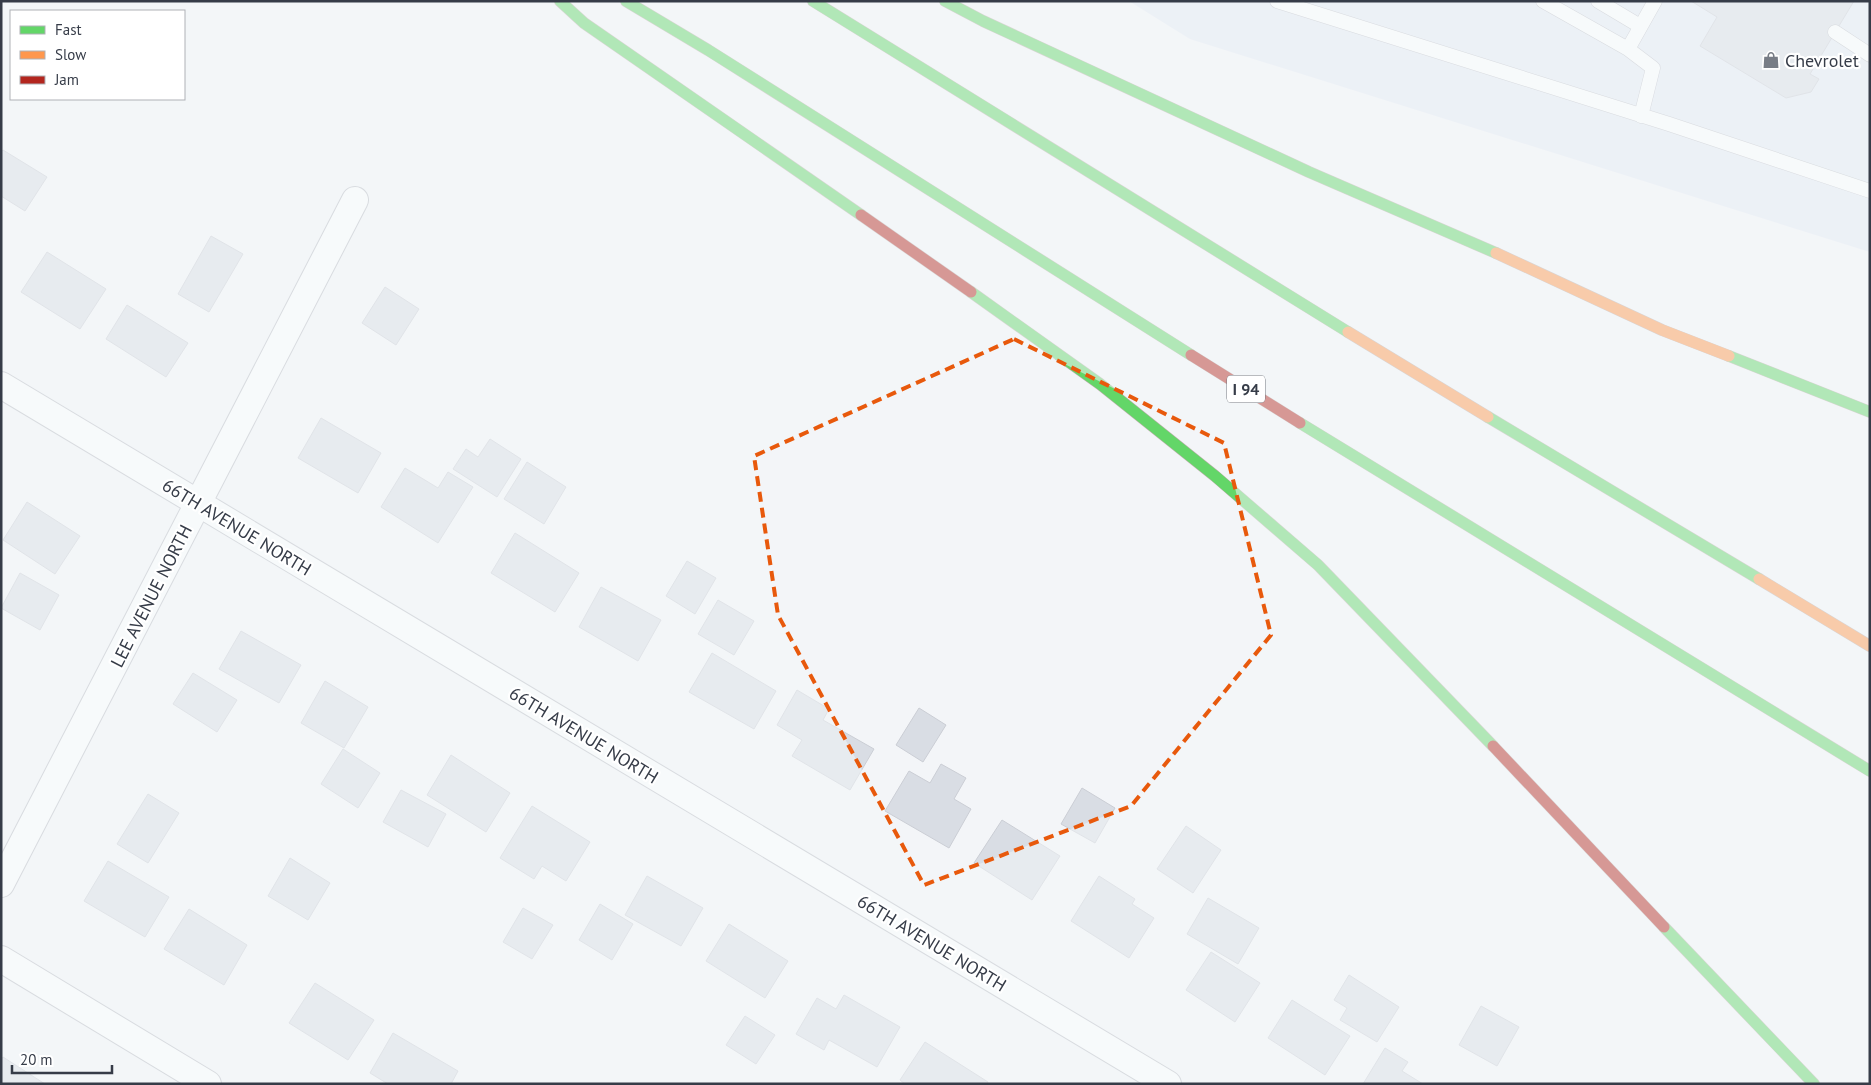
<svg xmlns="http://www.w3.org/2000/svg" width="1871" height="1085" viewBox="0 0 1871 1085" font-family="'PT Sans',sans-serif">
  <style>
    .built { fill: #e5eaf4 }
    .building { fill: #d9dde4; stroke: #cbced5 }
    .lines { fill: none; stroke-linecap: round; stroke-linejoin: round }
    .lane-casing { stroke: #b9bcc3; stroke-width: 15 }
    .street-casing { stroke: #b9bcc3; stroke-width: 28 }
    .fast-casing { stroke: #bbaea9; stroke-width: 12 }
    .slow-casing { stroke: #bbaea9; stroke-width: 12 }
    .jam-casing { stroke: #bbaea9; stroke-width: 12 }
    .lane { stroke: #fdfefe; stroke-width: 14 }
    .street { stroke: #fdfefe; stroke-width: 26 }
    .fast { stroke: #63d668; stroke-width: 11 }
    .slow { stroke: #ff974d; stroke-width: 11 }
    .jam { stroke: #b3261e; stroke-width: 11 }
    .marked { fill: none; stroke: #e8590c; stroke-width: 4; stroke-dasharray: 10 6; stroke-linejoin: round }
    .labels { text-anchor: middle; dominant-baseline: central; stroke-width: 4.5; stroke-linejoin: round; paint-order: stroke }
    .shield { fill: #fff; stroke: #72767f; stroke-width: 1 }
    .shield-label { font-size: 16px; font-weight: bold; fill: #363c48 }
    .poi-label { font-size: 18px; fill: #363c48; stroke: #fff; text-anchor: start }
    .street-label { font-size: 18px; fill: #363c48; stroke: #fff }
  </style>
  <rect width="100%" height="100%" fill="#f3f5f8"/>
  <path class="built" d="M 1129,1 L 1870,1 L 1870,252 L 1190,39 Z"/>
  <path class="building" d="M 1691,1 L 1854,1 L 1810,74 L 1819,79 L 1811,92 L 1786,98 L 1700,46 L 1717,17 Z
    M 3,150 L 47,177 L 25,211 L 1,196 L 1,152 Z
    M 211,236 L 243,254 L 209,312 L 178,294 Z
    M 47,252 L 106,289 L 80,329 L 21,292 Z
    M 385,287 L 419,309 L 396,345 L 362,323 Z
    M 127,305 L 188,343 L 166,377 L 106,339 Z
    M 321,418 L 381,453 L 358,493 L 298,458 Z
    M 490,439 L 521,459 L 497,497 L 453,469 L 466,449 L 478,457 Z
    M 527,462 L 566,487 L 544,524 L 504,499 Z
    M 405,468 L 438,488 L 448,472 L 473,487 L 438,543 L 381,507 Z
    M 27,502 L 80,536 L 55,574 L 3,540 Z
    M 515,533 L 579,573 L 555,612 L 491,573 Z
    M 687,561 L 716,578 L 695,614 L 666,596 Z
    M 20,573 L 59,595 L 40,630 L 1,608 Z
    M 601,587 L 661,620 L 638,661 L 579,627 Z
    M 718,600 L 754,621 L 734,655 L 698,634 Z
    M 241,631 L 301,665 L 279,703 L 219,669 Z
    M 712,653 L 776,691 L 754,729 L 689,692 Z
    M 193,673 L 237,700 L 217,732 L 173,704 Z
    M 325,681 L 368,707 L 344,748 L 301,723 Z
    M 797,690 L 829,709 L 823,720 L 874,749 L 850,790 L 792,756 L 802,740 L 777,725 Z
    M 919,708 L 946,725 L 923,762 L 896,745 Z
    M 343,749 L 380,773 L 358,808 L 321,784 Z
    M 451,755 L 510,793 L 486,832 L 427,795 Z
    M 941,764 L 966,778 L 954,799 L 971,809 L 949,848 L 885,811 L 909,771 L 930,783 Z
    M 1082,788 L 1115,808 L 1095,843 L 1061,824 Z
    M 401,790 L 446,814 L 428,847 L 383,822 Z
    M 148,794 L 179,813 L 148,863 L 117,844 Z
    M 532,806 L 590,842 L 566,881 L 542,866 L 534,879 L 500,858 Z
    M 1002,820 L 1060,856 L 1032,900 L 974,863 Z
    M 1186,826 L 1221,850 L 1193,893 L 1157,869 Z
    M 290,858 L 330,883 L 308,920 L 268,896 Z
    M 108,861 L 169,897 L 145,937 L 84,901 Z
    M 647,876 L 703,908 L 681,946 L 625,915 Z
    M 1099,876 L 1135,899 L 1132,904 L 1154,918 L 1129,958 L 1071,921 Z
    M 1208,898 L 1259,928 L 1238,964 L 1187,934 Z
    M 600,904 L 633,924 L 612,960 L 579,940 Z
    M 523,908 L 553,925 L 532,959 L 503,942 Z
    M 189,909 L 247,945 L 224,985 L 164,949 Z
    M 729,924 L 788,961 L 765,998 L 706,961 Z
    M 1211,952 L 1260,983 L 1235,1022 L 1186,990 Z
    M 1349,975 L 1399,1007 L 1377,1042 L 1340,1020 L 1347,1008 L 1334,1000 Z
    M 315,983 L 374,1020 L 348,1060 L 289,1023 Z
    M 844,995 L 900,1027 L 877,1067 L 829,1040 L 824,1050 L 796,1034 L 817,998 L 836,1009 Z
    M 1292,1000 L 1350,1036 L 1325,1075 L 1268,1038 Z
    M 1481,1006 L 1519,1027 L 1497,1066 L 1459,1045 Z
    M 745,1016 L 775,1035 L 756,1064 L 726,1045 Z
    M 393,1033 L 458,1071 L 451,1084 L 388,1084 L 370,1073 Z
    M 925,1042 L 988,1082 L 987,1084 L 905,1084 L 900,1080 Z
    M 1385,1048 L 1408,1062 L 1402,1071 L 1423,1084 L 1363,1084 Z
    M 3,1057 L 45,1084 L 1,1084 L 1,1060 Z"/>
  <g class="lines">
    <g class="lane-casing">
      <path id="lane" d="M 1277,1 L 1669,124 L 1870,191
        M 1543,1 L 1628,49 L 1653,68 L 1641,116
        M 1598,1 L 1640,26
        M 1835,32 L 1870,55
        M 1628,49 L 1655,1"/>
    </g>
    <g class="street-casing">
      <path id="street" d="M 1,385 L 1168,1084
        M 1,884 L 355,200
        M 1,959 L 208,1084"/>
    </g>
    <g class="fast-casing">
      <path id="fast" d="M 560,1 L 584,23 L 861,215
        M 626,1 L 708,50 L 1191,355
        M 813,1 L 1348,332
        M 945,1 L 983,21 L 1309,172 L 1496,253
        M 971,292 L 1100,384 L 1215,476 L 1318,565 L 1493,746
        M 1729,356 L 1870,412
        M 1488,417 L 1759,579
        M 1300,423 L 1870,771
        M 1664,927 L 1814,1084"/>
    </g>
    <g class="slow-casing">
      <path id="slow" d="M 1496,253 L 1662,330 L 1729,356
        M 1348,332 L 1488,417
        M 1759,579 L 1870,646"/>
    </g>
    <g class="jam-casing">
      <path id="jam" d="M 861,215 L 971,292
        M 1191,355 L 1300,423
        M 1493,746 L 1664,927"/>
    </g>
    <use href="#lane" class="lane"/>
    <use href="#street" class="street"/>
    <use href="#fast" class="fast"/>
    <use href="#slow" class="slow"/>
    <use href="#jam" class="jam"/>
  </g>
  <path d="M0 0H1871V1085H0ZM 1014,339 L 1224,443 L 1271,635 L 1131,806 L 924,885 L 778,615 L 754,456 Z" fill="#f3f5f8" fill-opacity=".55" fill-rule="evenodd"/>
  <path class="marked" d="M 1014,339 L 1224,443 L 1271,635 L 1131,806 L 924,885 L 778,615 L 754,456 Z"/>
  <defs>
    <g id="shop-bare" transform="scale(1.35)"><path d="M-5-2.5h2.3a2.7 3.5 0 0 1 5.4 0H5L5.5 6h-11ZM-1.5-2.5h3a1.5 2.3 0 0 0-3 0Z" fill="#787d86" stroke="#fff" stroke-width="2.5" paint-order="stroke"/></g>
  </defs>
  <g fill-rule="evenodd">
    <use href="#shop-bare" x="1771" y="60"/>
  </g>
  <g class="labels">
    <rect class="shield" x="1227" y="375.5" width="38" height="27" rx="4"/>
    <g class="shield-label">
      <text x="1246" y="389">I 94</text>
    </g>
    <g class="poi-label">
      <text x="1785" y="60">Chevrolet</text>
    </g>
    <g class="street-label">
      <text transform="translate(237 527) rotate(31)">66TH AVENUE NORTH</text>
      <text transform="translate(151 596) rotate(-63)">LEE AVENUE NORTH</text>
      <text transform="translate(584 735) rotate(31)">66TH AVENUE NORTH</text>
      <text transform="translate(932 943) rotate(31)">66TH AVENUE NORTH</text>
    </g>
  </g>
  <rect width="1871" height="1085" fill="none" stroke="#363c48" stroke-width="5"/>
  <rect x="10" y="10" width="175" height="90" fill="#ffffff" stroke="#afb1b6"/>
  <rect x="20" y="26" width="25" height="8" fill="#63d668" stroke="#afb1b6"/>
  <text x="55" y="35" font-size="15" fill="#363c48">Fast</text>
  <rect x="20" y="51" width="25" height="8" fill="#ff974d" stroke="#afb1b6"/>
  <text x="55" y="60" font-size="15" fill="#363c48">Slow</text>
  <rect x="20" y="76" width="25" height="8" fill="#b3261e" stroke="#afb1b6"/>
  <text x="55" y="85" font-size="15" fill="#363c48">Jam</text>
  <path d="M12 1065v8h100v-8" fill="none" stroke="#363c48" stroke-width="2.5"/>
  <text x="20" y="1065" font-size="15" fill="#363c48" stroke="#ffffff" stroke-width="4" paint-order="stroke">20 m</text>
</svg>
